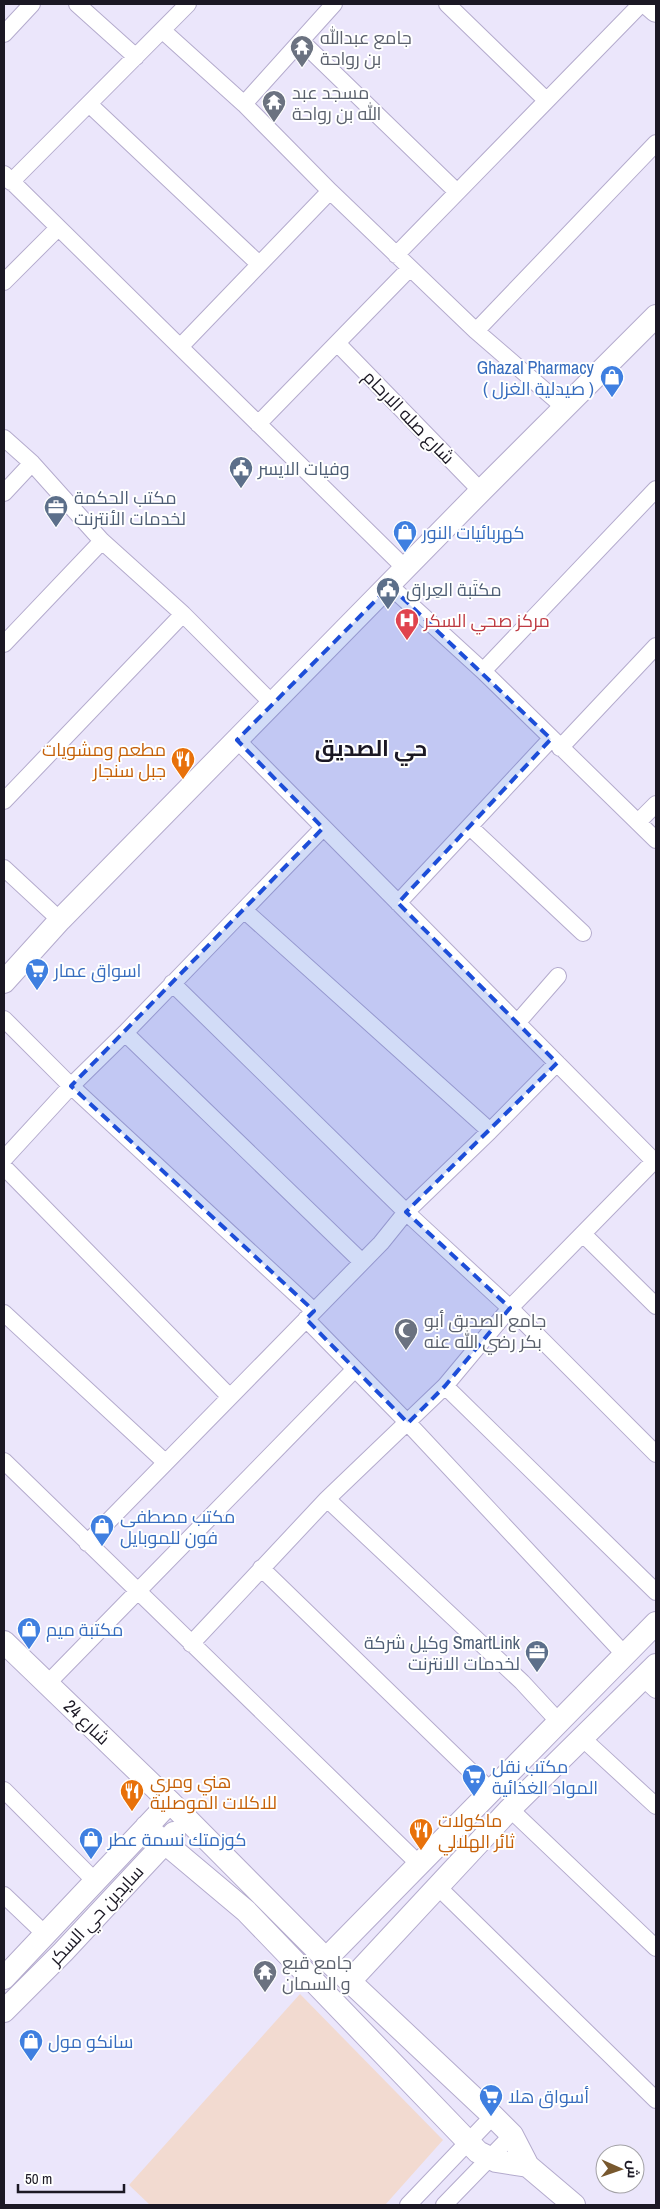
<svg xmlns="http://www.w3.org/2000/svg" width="660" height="2209" viewBox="0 0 660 2209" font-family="'Archivo Narrow',Cairo,sans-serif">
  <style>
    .commercial { fill: #f2dad0 }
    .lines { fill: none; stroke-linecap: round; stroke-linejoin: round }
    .street-casing { stroke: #b4abcd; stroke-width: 18 }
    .secondary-casing { stroke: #b4abcd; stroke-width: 24 }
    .street { stroke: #fff; stroke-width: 16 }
    .secondary { stroke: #fff; stroke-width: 22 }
    .marked { fill: #1d4ed8; fill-opacity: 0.2; stroke: #1d4ed8; stroke-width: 4; stroke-dasharray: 10 6; stroke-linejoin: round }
    .labels { text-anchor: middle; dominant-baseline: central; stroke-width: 4; stroke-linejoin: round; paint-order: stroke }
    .worship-label { font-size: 18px; fill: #5b616d; stroke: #fff; text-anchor: start }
    .shop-label { font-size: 18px; fill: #366cbe; stroke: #fff; text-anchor: start }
    .street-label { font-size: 18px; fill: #1b1824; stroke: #fff }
    .service-label { font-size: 18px; fill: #4e5e75; stroke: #fff; text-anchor: start }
    .health-label { font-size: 18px; fill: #be3a42; stroke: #fff; text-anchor: start }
    .food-label { font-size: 18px; fill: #c56008; stroke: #fff; text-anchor: start }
    .district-label { font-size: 22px; font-weight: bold; fill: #1b1824; stroke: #fff }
  </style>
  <rect width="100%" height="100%" fill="#ebe6fb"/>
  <path class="commercial" d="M 300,1994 L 443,2140 L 385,2205 L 150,2205 L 129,2185 Z"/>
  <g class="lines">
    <g class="street-casing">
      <path id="street" d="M 77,4 L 136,57
        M 447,4 L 546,100
        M 162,30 L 244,104 L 330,191 L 476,331 L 565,408
        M 4,34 L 32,4
        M 301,41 L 457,192
        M 89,104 L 259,264
        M 244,104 L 334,4
        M 4,174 L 406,569
        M 11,182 L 188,4
        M 396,255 L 641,4
        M 4,282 L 57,229
        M 476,331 L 656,143
        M 337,343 L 481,491
        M 180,347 L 330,191
        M 258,424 L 410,268
        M 4,438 L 32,463 L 102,541 L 183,614 L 273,704
        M 4,493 L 32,463
        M 390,586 L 483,671 L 656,840
        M 4,644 L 102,541
        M 483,671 L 656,489
        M 237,740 L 654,1161
        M 560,748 L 656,646
        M 4,801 L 183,614
        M 638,822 L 656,804
        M 470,827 L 583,933
        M 4,868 L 60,920
        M 398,903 L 551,739
        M 244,910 L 490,1131
        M 172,983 L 406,1212 L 510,1308 L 656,1454
        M 4,1019 L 71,1086 L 314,1311
        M 517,1023 L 558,976
        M 125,1033 L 362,1262
        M 4,1159 L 71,1086 L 125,1033 L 323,828
        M 4,1167 L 230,1397
        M 583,1234 L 656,1306
        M 4,1313 L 165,1462
        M 306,1319 L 408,1423 L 625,1655
        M 445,1386 L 656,1592
        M 4,1461 L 419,1864
        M 327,1499 L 522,1682 L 559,1722
        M 87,1543 L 381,1243 L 406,1212 L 490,1131 L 557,1063
        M 261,1568 L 491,1791
        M 191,1644 L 327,1499 L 445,1386 L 510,1308 L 656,1159
        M 643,1678 L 656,1690
        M 47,1684 L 355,1369
        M 581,1737 L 656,1806
        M 4,1790 L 95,1881
        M 510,1809 L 656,1948
        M 438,1887 L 656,2100
        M 4,1895 L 46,1935
        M 408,2205 L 493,2116
        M 444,2205 L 512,2135"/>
    </g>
    <g class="secondary-casing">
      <path id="secondary" d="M 648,4 L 656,11
        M 4,982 L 60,920 L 481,491 L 656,316
        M 4,1642 L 170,1802 L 326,1959 L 493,2116 L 512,2135 L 528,2166 L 574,2205
        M 146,1827 L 246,1911 L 478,2152 L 496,2161 L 528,2166
        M 326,1959 L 656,1623
        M 4,1978 L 170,1802
        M 350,1981 L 510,1809 L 656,1665
        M 4,2011 L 63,1952 L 174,1833"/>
    </g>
    <use href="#street" class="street"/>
    <use href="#secondary" class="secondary"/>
  </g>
  <path class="marked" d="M 390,586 L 551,739 L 398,903 L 557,1063 L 406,1212 L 510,1308 L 445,1386 L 408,1423 L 306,1319 L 314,1311 L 71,1086 L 323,828 L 237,740 Z"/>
  <defs>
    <g id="temple-pin" transform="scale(1.25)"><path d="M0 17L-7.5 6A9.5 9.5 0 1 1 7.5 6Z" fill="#6b7280" stroke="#fff"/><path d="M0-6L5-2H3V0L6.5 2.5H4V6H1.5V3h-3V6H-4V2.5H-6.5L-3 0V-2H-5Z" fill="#fff"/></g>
    <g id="shop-pin" transform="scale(1.25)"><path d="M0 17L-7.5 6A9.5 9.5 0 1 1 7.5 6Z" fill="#3f7fe0" stroke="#fff"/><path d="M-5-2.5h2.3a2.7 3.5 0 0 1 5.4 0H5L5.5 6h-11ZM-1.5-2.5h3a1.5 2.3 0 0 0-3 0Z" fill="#fff"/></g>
    <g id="civic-pin" transform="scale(1.25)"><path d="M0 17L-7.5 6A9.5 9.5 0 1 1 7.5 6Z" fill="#5c6f8a" stroke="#fff"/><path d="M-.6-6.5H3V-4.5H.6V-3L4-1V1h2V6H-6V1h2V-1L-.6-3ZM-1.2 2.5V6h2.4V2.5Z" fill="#fff"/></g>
    <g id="office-pin" transform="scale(1.25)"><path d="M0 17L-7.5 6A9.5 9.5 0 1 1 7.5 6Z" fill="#5c6f8a" stroke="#fff"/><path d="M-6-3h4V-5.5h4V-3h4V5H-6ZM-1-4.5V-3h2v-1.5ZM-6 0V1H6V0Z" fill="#fff"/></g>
    <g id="hospital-pin" transform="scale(1.25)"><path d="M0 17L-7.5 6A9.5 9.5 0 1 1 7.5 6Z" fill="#e0444e" stroke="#fff"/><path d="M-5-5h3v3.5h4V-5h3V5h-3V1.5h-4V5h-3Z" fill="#fff"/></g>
    <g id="restaurant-pin" transform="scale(1.25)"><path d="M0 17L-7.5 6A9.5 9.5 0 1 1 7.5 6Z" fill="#e8710a" stroke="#fff"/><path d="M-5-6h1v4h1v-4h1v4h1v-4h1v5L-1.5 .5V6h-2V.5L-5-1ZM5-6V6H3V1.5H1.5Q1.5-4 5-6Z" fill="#fff"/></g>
    <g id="supermarket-pin" transform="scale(1.25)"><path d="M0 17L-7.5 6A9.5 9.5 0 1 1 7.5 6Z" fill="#3f7fe0" stroke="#fff"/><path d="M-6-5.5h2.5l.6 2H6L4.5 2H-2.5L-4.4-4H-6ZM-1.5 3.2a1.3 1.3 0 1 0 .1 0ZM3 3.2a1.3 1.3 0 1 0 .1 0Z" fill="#fff"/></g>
    <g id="mosque-pin" transform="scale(1.25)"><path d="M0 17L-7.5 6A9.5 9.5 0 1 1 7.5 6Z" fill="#6b7280" stroke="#fff"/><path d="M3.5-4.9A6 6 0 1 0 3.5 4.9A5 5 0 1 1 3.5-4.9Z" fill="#fff"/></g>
  </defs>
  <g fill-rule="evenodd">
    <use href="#temple-pin" x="302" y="47"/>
    <use href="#temple-pin" x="274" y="102"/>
    <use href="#shop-pin" x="612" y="377"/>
    <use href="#civic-pin" x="241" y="468"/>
    <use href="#office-pin" x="56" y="507"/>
    <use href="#shop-pin" x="405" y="532"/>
    <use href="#civic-pin" x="388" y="589"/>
    <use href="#hospital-pin" x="407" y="620"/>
    <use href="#restaurant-pin" x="183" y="759"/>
    <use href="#supermarket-pin" x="37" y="970"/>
    <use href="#mosque-pin" x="406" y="1330"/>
    <use href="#shop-pin" x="102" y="1526"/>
    <use href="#shop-pin" x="29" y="1629"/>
    <use href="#office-pin" x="537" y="1652"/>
    <use href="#supermarket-pin" x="474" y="1776"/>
    <use href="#restaurant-pin" x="132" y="1791"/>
    <use href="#restaurant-pin" x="421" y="1830"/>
    <use href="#shop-pin" x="91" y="1839"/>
    <use href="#temple-pin" x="265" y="1972"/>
    <use href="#shop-pin" x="31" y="2041"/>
    <use href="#supermarket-pin" x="491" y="2096"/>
  </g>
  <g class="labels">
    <g class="worship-label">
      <text x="320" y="37">جامع عبدالله<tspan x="320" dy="21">بن رواحة</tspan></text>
      <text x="292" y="92">مسجد عبد<tspan x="292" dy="21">الله بن رواحة</tspan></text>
      <text x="424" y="1320">جامع الصديق أبو<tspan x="424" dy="21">بكر رضي الله عنه</tspan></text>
      <text x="282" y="1962">جامع قبع<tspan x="282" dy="21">و السمان</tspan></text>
    </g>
    <g class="shop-label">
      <text x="594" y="367" text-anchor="end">Ghazal Pharmacy<tspan x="594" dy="21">( صيدلية الغزل )</tspan></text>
      <text x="422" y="532">كهربائيات النور</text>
      <text x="54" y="970">اسواق عمار</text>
      <text x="120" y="1516">مكتب مصطفى<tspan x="120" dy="21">فون للموبايل</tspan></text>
      <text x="46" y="1629">مكتبة ميم</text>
      <text x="492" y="1766">مكتب نقل<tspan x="492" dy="21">المواد الغذائية</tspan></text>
      <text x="108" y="1839">كوزمتك نسمة عطر</text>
      <text x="48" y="2041">سانكو مول</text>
      <text x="508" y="2096">أسواق هلا</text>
    </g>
    <g class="street-label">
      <text transform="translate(409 417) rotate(46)">شارع صله الارحام</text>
      <text transform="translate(87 1722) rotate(44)">شارع 24</text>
      <text transform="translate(96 1915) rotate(-47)">سايدين حي السكر</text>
    </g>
    <g class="service-label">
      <text x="258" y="468">وفيات الايسر</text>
      <text x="74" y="497">مكتب الحكمة<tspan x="74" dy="21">لخدمات الأنترنت</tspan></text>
      <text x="406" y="589">مكتَبة العِراق</text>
      <text x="520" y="1642" text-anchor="end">وكيل شركة SmartLink<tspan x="520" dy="21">لخدمات الانترنت</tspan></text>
    </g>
    <g class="health-label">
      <text x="424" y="620">مركز صحي السكر</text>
    </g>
    <g class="food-label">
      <text x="166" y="749" text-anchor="end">مطعم ومشويات<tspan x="166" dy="21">جبل سنجار</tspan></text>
      <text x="150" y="1781">هني ومري<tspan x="150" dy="21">للاكلات الموصلية</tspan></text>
      <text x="438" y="1820">ماكولات<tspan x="438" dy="21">ثائر الهلالي</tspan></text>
    </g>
    <g class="district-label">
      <text x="371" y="748">حي الصديق</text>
    </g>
  </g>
  <rect width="660" height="2209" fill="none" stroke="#1b1824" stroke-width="10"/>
  <g transform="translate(620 2169) rotate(92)"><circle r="24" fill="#ffffff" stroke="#a4a3a7"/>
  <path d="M0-4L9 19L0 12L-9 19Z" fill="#78582e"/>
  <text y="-8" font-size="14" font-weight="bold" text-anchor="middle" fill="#1b1824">ش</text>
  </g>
  <path d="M18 2184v8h106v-8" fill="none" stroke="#1b1824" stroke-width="2.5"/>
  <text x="25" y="2184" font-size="15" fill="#1b1824" stroke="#ffffff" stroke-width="4" paint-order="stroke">50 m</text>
</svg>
